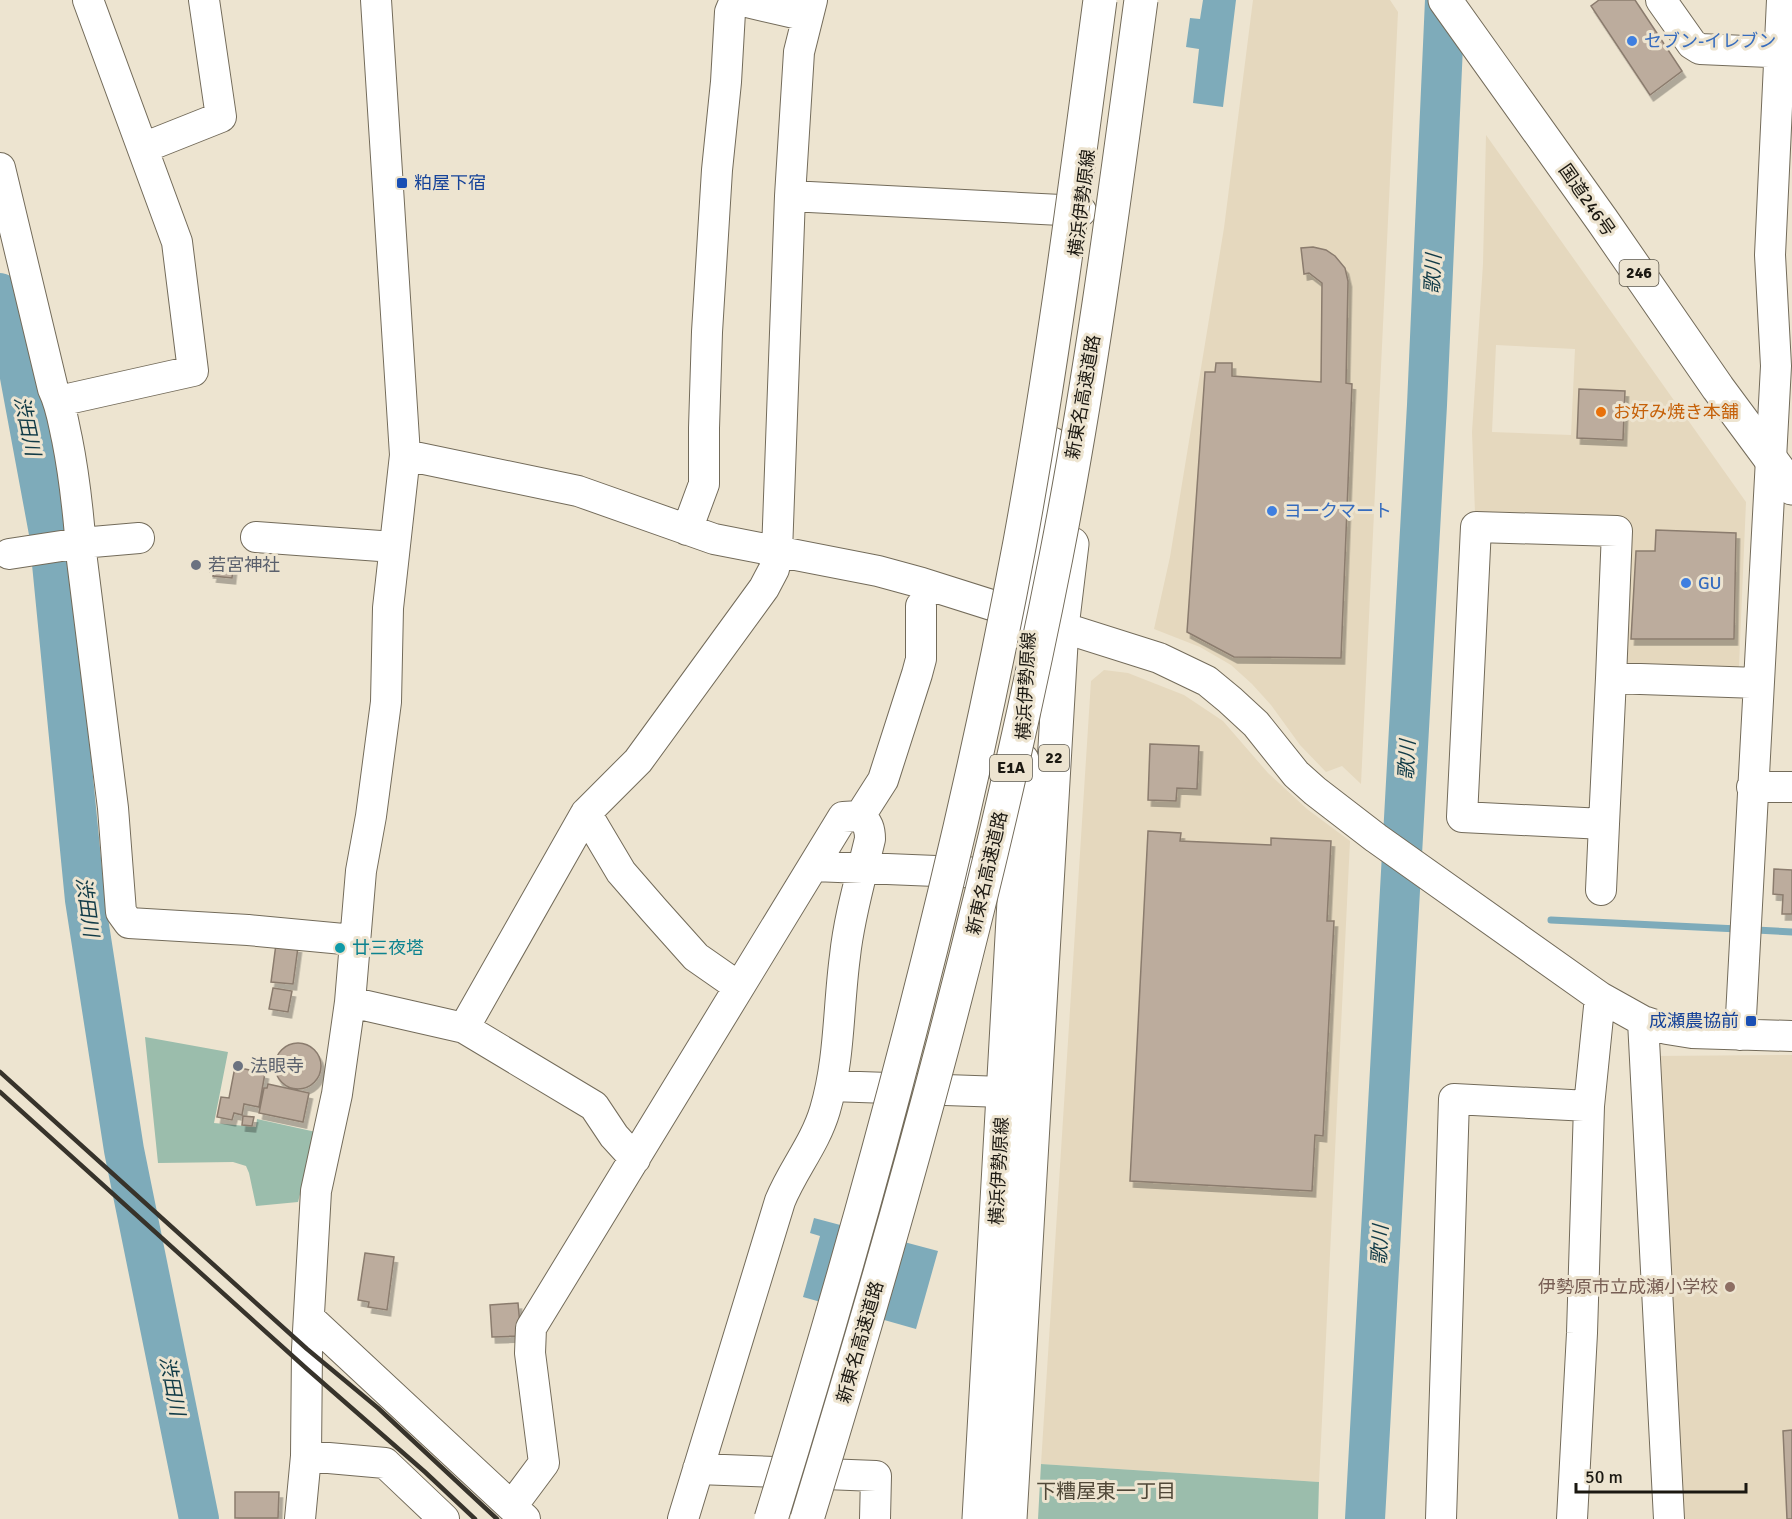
<svg xmlns="http://www.w3.org/2000/svg" width="1792" height="1519" viewBox="0 0 1792 1519" font-family="Signika,'Noto Sans JP',sans-serif">
  <style>
    .built { fill: #e5d8be; fill-rule: evenodd }
    .green { fill: #9bbdac }
    .water { fill: #7eabba }
    .lines { fill: none; stroke-linecap: round; stroke-linejoin: round }
    .stream { stroke: #7eabba; stroke-width: 7 }
    .river { stroke: #7eabba; stroke-width: 40 }
    .building { fill: #bcac9d; stroke: #8b7c6e; stroke-width: 1.5; filter: url(#shadow) }
    .minor-casing { stroke: #736b5a; stroke-width: 32 }
    .major-casing { stroke: #736b5a; stroke-width: 35 }
    .highway-casing { stroke: #736b5a; stroke-width: 35 }
    .minor { stroke: #fff; stroke-width: 30 }
    .major { stroke: #fff; stroke-width: 33 }
    .highway { stroke: #fff; stroke-width: 33 }
    .rail { stroke: #37332b; stroke-width: 4.5 }
    .highway-bridge-casing { stroke: #736b5a; stroke-width: 35; stroke-linecap: butt }
    .highway-bridge { stroke: #fff; stroke-width: 33 }
    .shop-dot { fill: #3f7fe0; stroke: #ede4d0; stroke-width: 2 }
    .transit-dot { fill: #1a4fb4; stroke: #ede4d0; stroke-width: 2 }
    .food-dot { fill: #e8710a; stroke: #ede4d0; stroke-width: 2 }
    .worship-dot { fill: #6b7280; stroke: #ede4d0; stroke-width: 2 }
    .culture-dot { fill: #0f9aa8; stroke: #ede4d0; stroke-width: 2 }
    .education-dot { fill: #8d6e63; stroke: #ede4d0; stroke-width: 2 }
    .labels { text-anchor: middle; dominant-baseline: central; stroke-width: 6; stroke-linejoin: round; paint-order: stroke }
    .shield { fill: #ede4d0; stroke: #5a554a; stroke-width: 1.5 }
    .shield-label { font-size: 16px; font-weight: bold; fill: #1b1811 }
    .shop-label { font-size: 18px; fill: #366cbe; stroke: #ede4d0; text-anchor: start }
    .transit-label { font-size: 18px; fill: #164399; stroke: #ede4d0; text-anchor: start }
    .street-label { font-size: 18px; fill: #1b1811; stroke: #ede4d0 }
    .food-label { font-size: 18px; fill: #c56008; stroke: #ede4d0; text-anchor: start }
    .worship-label { font-size: 18px; fill: #5b616d; stroke: #ede4d0; text-anchor: start }
    .culture-label { font-size: 18px; fill: #0d838f; stroke: #ede4d0; text-anchor: start }
    .education-label { font-size: 18px; fill: #785e54; stroke: #ede4d0; text-anchor: end }
    .water-label { font-size: 20px; font-style: italic; fill: #113b47; stroke: #ede4d0 }
    .neighbourhood-label { font-size: 20px; fill: #504838; stroke: #ede4d0 }
  </style>
  <defs>
    <filter id="shadow"><feDropShadow dx="3.5" dy="6" stdDeviation="0" flood-color="#0004"/></filter>
  </defs>
  <rect width="100%" height="100%" fill="#ede4d0"/>
  <path class="built" d="M 1253,0 L 1390,0 L 1398,12 L 1361,784 L 1342,766 L 1326,772 L 1300,745 L 1271,705 L 1252,684 L 1231,665 L 1200,647 L 1154,629 L 1170,557 L 1224,228 Z
    M 1486,135 L 1746,502 L 1739,666 L 1732,673 L 1629,670 L 1622,662 L 1628,522 L 1475,513 L 1472,432 L 1483,264 ZM 1496,345 L 1575,349 L 1571,435 L 1492,432 Z
    M 1104,670 L 1128,673 L 1184,695 L 1223,721 L 1268,773 L 1307,809 L 1350,841 L 1319,1482 L 1041,1464 L 1091,681 Z
    M 1792,1055 L 1792,1519 L 1683,1519 L 1652,1056 Z"/>
  <path class="green" d="M 145,1037 L 228,1052 L 214,1123 L 256,1127 L 257,1119 L 316,1132 L 298,1202 L 256,1206 L 249,1173 L 246,1166 L 233,1162 L 158,1163 Z
    M 1041,1464 L 1319,1482 L 1318,1519 L 1038,1519 Z"/>
  <path class="water" d="M 1203,0 L 1236,0 L 1223,107 L 1193,103 L 1199,49 L 1186,47 L 1190,18 L 1200,19 Z
    M 814,1218 L 938,1251 L 916,1329 L 803,1297 L 820,1236 L 810,1233 Z"/>
  <g class="lines">
    <path class="stream" d="M 1551,920 L 1738,929
      M 1756,930 L 1792,932"/>
    <path class="river" d="M 0,293 L 15,350 L 49,533 L 85,900 L 124,1150 L 199,1519
      M 1365,1519 L 1427,405 L 1445,0"/>
  </g>
  <path class="building" d="M 1599,0 L 1635,0 L 1682,71 L 1650,95 L 1591,6 Z
    M 1313,247 L 1326,250 L 1335,256 L 1345,268 L 1348,281 L 1346,383 L 1352,384 L 1341,658 L 1234,657 L 1187,632 L 1205,372 L 1215,372 L 1216,363 L 1232,363 L 1232,376 L 1321,382 L 1322,283 L 1309,273 L 1304,274 L 1301,248 Z
    M 1579,389 L 1625,391 L 1623,440 L 1577,438 Z
    M 1656,530 L 1736,533 L 1734,639 L 1631,639 L 1636,551 L 1655,551 Z
    M 214,558 L 234,560 L 232,578 L 213,576 L 214,572 L 210,572 L 211,561 L 214,562 Z
    M 1150,744 L 1199,746 L 1197,789 L 1177,788 L 1176,801 L 1148,800 Z
    M 1148,831 L 1181,833 L 1180,841 L 1271,845 L 1271,838 L 1331,841 L 1327,921 L 1334,921 L 1323,1136 L 1315,1135 L 1312,1191 L 1130,1181 Z
    M 1774,869 L 1792,870 L 1792,914 L 1782,914 L 1783,895 L 1773,894 Z
    M 276,944 L 298,947 L 293,984 L 271,982 Z
    M 273,988 L 292,991 L 288,1012 L 269,1009 Z
    M275 1066a23 23 0 1 1 46 0a23 23 0 1 1-46 0Z
    M 235,1067 L 265,1073 L 259,1107 L 244,1104 L 242,1115 L 234,1113 L 232,1120 L 217,1117 L 221,1097 L 229,1098 Z
    M 268,1084 L 309,1093 L 303,1122 L 259,1113 L 264,1088 L 267,1088 Z
    M 243,1116 L 254,1117 L 252,1126 L 242,1125 Z
    M 365,1253 L 394,1257 L 387,1310 L 368,1307 L 369,1302 L 358,1300 Z
    M 518,1303 L 521,1336 L 492,1337 L 490,1305 Z
    M 1792,1430 L 1792,1519 L 1787,1519 L 1783,1431 Z
    M 235,1492 L 279,1492 L 278,1518 L 235,1518 Z"/>
  <g class="lines">
    <g class="minor-casing">
      <path id="minor" d="M 738,0 L 807,16
        M 1661,0 L 1692,44 L 1700,49 L 1792,53
        M 143,148 L 221,117 L 204,0
        M 0,168 L 53,389 C 61,405 63,421 67,439 C 75,479 79,519 82,560 L 113,808 L 121,912 L 129,923 L 248,930 L 354,940
        M 790,196 L 1081,211
        M 59,401 L 193,371 L 177,242 L 88,0
        M 405,455 L 578,491 L 714,539 L 878,571 L 922,583 L 1159,658 L 1207,681 L 1230,700 L 1256,724 L 1296,774 L 1315,791 L 1376,838 L 1600,997 L 1643,1021 L 1667,1029 L 1692,1033 L 1792,1036
        M 687,530 L 704,484 L 704,428 L 707,332 L 717,170 L 726,82 L 730,12 L 735,0
        M 256,537 L 394,547
        M 9,554 L 81,543 L 139,538
        M 1611,678 L 1617,531 L 1476,527 L 1462,817 L 1604,824 L 1611,678 L 1758,683
        M 1752,787 L 1792,787
        M 586,813 L 621,872 L 654,910 L 696,957 L 739,987
        M 814,866 L 1009,874
        M 1601,890 L 1604,824
        M 350,1002 L 464,1028 L 594,1106 L 614,1136 L 635,1159
        M 1643,1021 L 1669,1519
        M 464,1028 L 586,813 L 638,761 L 764,588 L 774,569 L 777,552 L 790,196 L 799,52 L 812,0
        M 1740,1035 L 1776,366 L 1770,255 L 1782,0
        M 831,1086 L 1003,1092
        M 309,1318 L 525,1519
        M 306,1456 L 385,1463 L 444,1519
        M 698,1469 L 876,1476 L 875,1519
        M 512,1506 L 544,1463 L 530,1353 L 531,1328 L 843,817 L 860,816 L 883,780 L 917,674 L 921,659 L 921,606
        M 300,1519 L 306,1456 L 307,1349 L 316,1191 L 337,1094 L 350,1002 L 361,871 L 371,816 L 386,702 L 388,608 L 405,455 L 376,0
        M 683,1519 L 780,1201 C 793,1169 815,1144 825,1110 C 840,1059 838,1008 845,956 C 849,917 861,877 870,839 C 870,829 868,823 860,816
        M 1441,1519 L 1454,1099 L 1589,1106
        M 1572,1519 L 1582,1333 L 1589,1106 L 1600,997"/>
    </g>
    <g class="major-casing">
      <path id="major" d="M 1030,622 L 1052,444
        M 979,1519 L 1022,760
        M 1010,1519 L 1062,627 L 1072,544"/>
    </g>
    <g class="highway-casing">
      <path id="highway" d="M 1445,0 L 1602,220 L 1718,388 L 1792,488"/>
    </g>
    <use href="#minor" class="minor"/>
    <use href="#major" class="major"/>
    <use href="#highway" class="highway"/>
    <path class="rail" d="M 0,1072 L 307,1349 L 378,1408 L 497,1519
      M 0,1092 L 307,1369 L 425,1472 L 475,1519"/>
    <g class="highway-bridge-casing">
      <path id="highway-bridge" d="M 771,1519 C 870,1198 958,872 1020,542 C 1053,362 1076,181 1100,0
        M 807,1519 C 904,1202 992,883 1056,557 C 1092,373 1116,186 1141,0"/>
    </g>
    <use href="#highway-bridge" class="highway-bridge"/>
  </g>
  <g class="shop-dot">
    <circle cx="1632" cy="41" r="6"/>
    <circle cx="1272" cy="511" r="6"/>
    <circle cx="1686" cy="583" r="6"/>
  </g>
  <g class="transit-dot">
    <rect x="396" y="177" width="12" height="12" rx="3"/>
    <rect x="1745" y="1015" width="12" height="12" rx="3"/>
  </g>
  <circle class="food-dot" cx="1601" cy="412" r="6"/>
  <g class="worship-dot">
    <circle cx="196" cy="565" r="6"/>
    <circle cx="238" cy="1066" r="6"/>
  </g>
  <circle class="culture-dot" cx="340" cy="948" r="6"/>
  <circle class="education-dot" cx="1730" cy="1287" r="6"/>
  <g class="labels">
    <g class="shield">
      <rect x="1619.5" y="260" width="39" height="26" rx="4.5"/>
      <rect x="1039" y="745" width="30" height="26" rx="4.5"/>
      <rect x="990" y="755" width="42" height="26" rx="4.5"/>
    </g>
    <g class="shield-label">
      <text x="1639" y="273">246</text>
      <text x="1054" y="758">22</text>
      <text x="1011" y="768">E1A</text>
    </g>
    <g class="shop-label">
      <text x="1644" y="41">セブン-イレブン</text>
      <text x="1284" y="511">ヨークマート</text>
      <text x="1698" y="583">GU</text>
    </g>
    <g class="transit-label">
      <text x="414" y="183">粕屋下宿</text>
      <text x="1739" y="1021" text-anchor="end">成瀬農協前</text>
    </g>
    <g class="street-label">
      <text transform="translate(1587 200) rotate(55)">国道246号</text>
      <text transform="translate(1082 203) rotate(-83)">横浜伊勢原線</text>
      <text transform="translate(1083 397) rotate(-80)">新東名高速道路</text>
      <text transform="translate(1026 686) rotate(-87)">横浜伊勢原線</text>
      <text transform="translate(987 873) rotate(-77)">新東名高速道路</text>
      <text transform="translate(999 1171) rotate(-87)">横浜伊勢原線</text>
      <text transform="translate(860 1342) rotate(-74)">新東名高速道路</text>
    </g>
    <g class="food-label">
      <text x="1613" y="412">お好み焼き本舗</text>
    </g>
    <g class="worship-label">
      <text x="208" y="565">若宮神社</text>
      <text x="250" y="1066">法眼寺</text>
    </g>
    <g class="culture-label">
      <text x="352" y="948">廿三夜塔</text>
    </g>
    <g class="education-label">
      <text x="1718" y="1287">伊勢原市立成瀬小学校</text>
    </g>
    <g class="water-label">
      <text transform="translate(1433 274) rotate(-87)">歌川</text>
      <text transform="translate(27 426) rotate(78)">渋田川</text>
      <text transform="translate(1407 760) rotate(-87)">歌川</text>
      <text transform="translate(87 907) rotate(82)">渋田川</text>
      <text transform="translate(1380 1245) rotate(-87)">歌川</text>
      <text transform="translate(172 1386) rotate(79)">渋田川</text>
    </g>
    <g class="neighbourhood-label">
      <text x="1106" y="1491">下糟屋東一丁目</text>
    </g>
  </g>
  <path d="M1576 1483v9h170v-9" fill="none" stroke="#1b1811" stroke-width="3"/>
  <text x="1585" y="1483" font-size="18" fill="#1b1811" stroke="#ede4d0" stroke-width="4.5" paint-order="stroke">50 m</text>
</svg>
